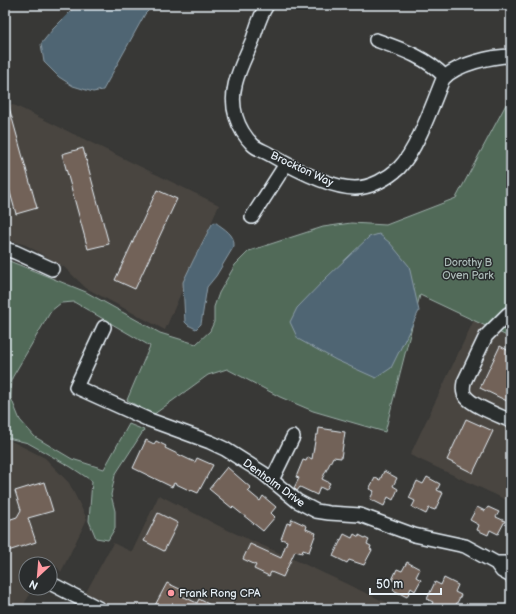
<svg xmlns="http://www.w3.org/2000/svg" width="516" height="614" viewBox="0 0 516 614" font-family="'Balsamiq Sans',sans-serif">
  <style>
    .built { fill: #494540 }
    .green { fill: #516a59; stroke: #9caea8 }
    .water { fill: #4f6573; stroke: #8c9da8 }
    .building { fill: #726258; stroke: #e8f1f8 }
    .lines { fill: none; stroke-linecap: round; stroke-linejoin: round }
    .minor-casing { stroke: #e8f1f8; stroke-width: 16 }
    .minor { stroke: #2a2d2e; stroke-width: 13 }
    .poi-dot { fill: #ff9aa2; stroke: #2a2d2e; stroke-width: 1.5 }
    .labels { text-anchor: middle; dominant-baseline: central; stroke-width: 3; stroke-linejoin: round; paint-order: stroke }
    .street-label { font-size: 11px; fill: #e8f1f8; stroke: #2a2d2e }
    .park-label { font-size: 11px; fill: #acbbb8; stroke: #2a2d2e }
    .poi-label { font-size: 11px; fill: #e8f1f8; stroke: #2a2d2e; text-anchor: start }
  </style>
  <rect width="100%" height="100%" fill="#383836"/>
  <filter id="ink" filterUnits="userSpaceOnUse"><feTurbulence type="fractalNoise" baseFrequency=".025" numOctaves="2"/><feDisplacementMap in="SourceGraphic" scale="8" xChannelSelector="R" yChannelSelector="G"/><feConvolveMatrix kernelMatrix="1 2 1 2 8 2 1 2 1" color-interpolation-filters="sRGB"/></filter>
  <g filter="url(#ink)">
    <path class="built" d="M 5,103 L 16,106 L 219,205 L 165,330 L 86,288 L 64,267 L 26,245 L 5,239 Z
      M 474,320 L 511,338 L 511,502 L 410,455 Z
      M 5,438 L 45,458 L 69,483 L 87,519 L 61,572 L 57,567 L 50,565 L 50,564 L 26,564 L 26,588 L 27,588 L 29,596 L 21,609 L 5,609 Z
      M 159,495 L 223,528 L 302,563 L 400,609 L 114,609 L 85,594 L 113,543 L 132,552 Z"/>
    <path class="green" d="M 511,95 L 511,338 L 420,295 L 385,432 L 313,411 L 280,397 L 227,369 L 208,375 L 153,415 L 127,400 L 150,346 L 74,302 L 61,303 L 51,311 L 12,378 L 11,398 L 20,420 L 35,437 L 72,459 L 104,469 L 129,424 L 144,430 L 115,475 L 111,495 L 115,511 L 115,528 L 108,540 L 96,538 L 89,521 L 92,481 L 71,467 L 28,443 L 8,438 L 5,439 L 5,263 L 7,260 L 86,292 L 160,333 L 196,344 L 210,331 L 214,322 L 214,307 L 219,293 L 235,265 L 249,251 L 323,227 L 351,223 L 386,225 L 456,198 Z"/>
    <path class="water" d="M 77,5 L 154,5 L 145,14 L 103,90 L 93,92 L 73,86 L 59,77 L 44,62 L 41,44 L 53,29 Z
      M 215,222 C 224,229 235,234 234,246 L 216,276 L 207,287 L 201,324 L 196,329 L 188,325 L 185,322 L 183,282 L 193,261 L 212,224 Z
      M 379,234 L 390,243 L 409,266 L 419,311 L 391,368 L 376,378 L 336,360 L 298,339 L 290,322 L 297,308 L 326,278 L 369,237 Z"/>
    <path class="building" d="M 7,100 L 37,208 L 16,214 L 5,174 L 5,101 Z
      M 83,148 L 109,244 L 88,249 L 62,154 Z
      M 157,190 L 177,199 L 135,289 L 115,280 Z
      M 500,346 L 511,352 L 511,394 L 507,401 L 480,388 Z
      M 466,419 L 493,431 L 473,473 L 447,460 Z
      M 319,428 L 345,432 L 341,458 L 333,457 L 322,479 L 330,483 L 326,490 L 320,487 L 317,495 L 300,487 L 297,491 L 294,488 L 299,478 L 296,477 L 303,460 L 306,461 L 308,457 L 312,459 L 316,435 L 318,435 Z
      M 146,440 L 154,444 L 156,441 L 166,446 L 165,448 L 190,460 L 195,462 L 197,458 L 213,465 L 198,493 L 191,490 L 191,491 L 174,483 L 172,487 L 133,468 Z
      M 227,467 L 251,488 L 248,491 L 260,501 L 263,496 L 276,507 L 271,513 L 275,517 L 263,531 L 233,507 L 232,508 L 209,489 Z
      M 384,471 L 397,478 L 393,486 L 398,489 L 393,500 L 388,497 L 384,506 L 370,499 L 374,491 L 369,489 L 375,478 L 380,480 Z
      M 427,477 L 440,484 L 437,490 L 443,493 L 435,510 L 429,508 L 426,514 L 412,507 L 415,501 L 409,498 L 417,481 L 423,484 Z
      M 44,482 L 53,511 L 28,518 L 36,542 L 8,551 L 5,542 L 5,521 L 17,517 L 21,510 L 15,491 Z
      M 477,507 L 485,511 L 488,507 L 499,512 L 496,517 L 505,521 L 498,534 L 490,530 L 488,535 L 477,530 L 479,525 L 470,520 Z
      M 158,513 L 178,523 L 164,551 L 144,541 Z
      M 292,519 L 307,526 L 306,529 L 316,533 L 309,552 L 303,550 L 302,553 L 295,551 L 283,577 L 271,572 L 269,576 L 254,569 L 256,565 L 243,559 L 250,544 L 281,558 L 287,541 L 281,539 L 287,523 L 290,524 Z
      M 344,534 L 352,538 L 354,534 L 359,537 L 359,535 L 369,540 L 367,544 L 371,546 L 370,549 L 372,550 L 364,565 L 349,560 L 347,563 L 333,556 Z
      M 407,562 L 420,569 L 416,577 L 421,580 L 415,591 L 411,588 L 407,597 L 393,590 L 397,582 L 392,580 L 397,569 L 402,571 Z
      M 444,578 L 458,585 L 455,592 L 461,595 L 454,609 L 430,609 L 433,602 L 427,599 L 435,582 L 441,585 Z
      M 167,583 L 182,590 L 180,595 L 197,603 L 199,599 L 218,609 L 153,609 Z"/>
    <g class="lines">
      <g class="minor-casing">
        <path id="minor" d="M 267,5 C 260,15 257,27 253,39 C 243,64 227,88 236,117 C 239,127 245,137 253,145 C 257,149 264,151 269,154 C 291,167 330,188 355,188 C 371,188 388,178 399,168 C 417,150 433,103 443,79 C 456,64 493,56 511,56
          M 376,40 C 401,49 426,57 445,77
          M 252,217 L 286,164
          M 5,249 L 15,252 L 52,269
          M 508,314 L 486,336 L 464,382 C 463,387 462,393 466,397 C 473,406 500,416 511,421
          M 104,327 L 76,387 L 147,419 L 210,442 L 225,449 L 263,473 L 297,501 L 316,511 L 329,513 L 360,515 L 414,535 L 465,546 L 496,563 L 506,563 L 511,566
          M 272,480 L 293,437
          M 496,563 L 502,571 L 511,576
          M 50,583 L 100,609"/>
      </g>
      <use href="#minor" class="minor"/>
    </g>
  </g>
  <circle class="poi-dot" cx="171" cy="593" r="4"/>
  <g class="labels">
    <g class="street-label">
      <text transform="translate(302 169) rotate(25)">Brockton Way</text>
      <text transform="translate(274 483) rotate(36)">Denholm Drive</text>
    </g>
    <g class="park-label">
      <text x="468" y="262">Dorothy B<tspan x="468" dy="13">Oven Park</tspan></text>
    </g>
    <g class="poi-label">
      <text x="179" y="593">Frank Rong CPA</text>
    </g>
  </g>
  <rect width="516" height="614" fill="none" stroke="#2a2d2e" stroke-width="20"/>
  <rect x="10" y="10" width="496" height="594" fill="none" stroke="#e8f1f8" stroke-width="1.5" filter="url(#ink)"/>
  <g transform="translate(38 576) rotate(206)"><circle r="19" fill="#2a2d2e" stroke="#767b7f"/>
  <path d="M0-3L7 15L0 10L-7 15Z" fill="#ff9aa2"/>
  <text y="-6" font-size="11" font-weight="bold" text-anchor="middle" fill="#e8f1f8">N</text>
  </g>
  <path d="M370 588v6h71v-6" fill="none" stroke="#e8f1f8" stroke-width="2"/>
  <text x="376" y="588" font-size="12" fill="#e8f1f8" stroke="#2a2d2e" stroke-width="3" paint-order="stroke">50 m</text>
</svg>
